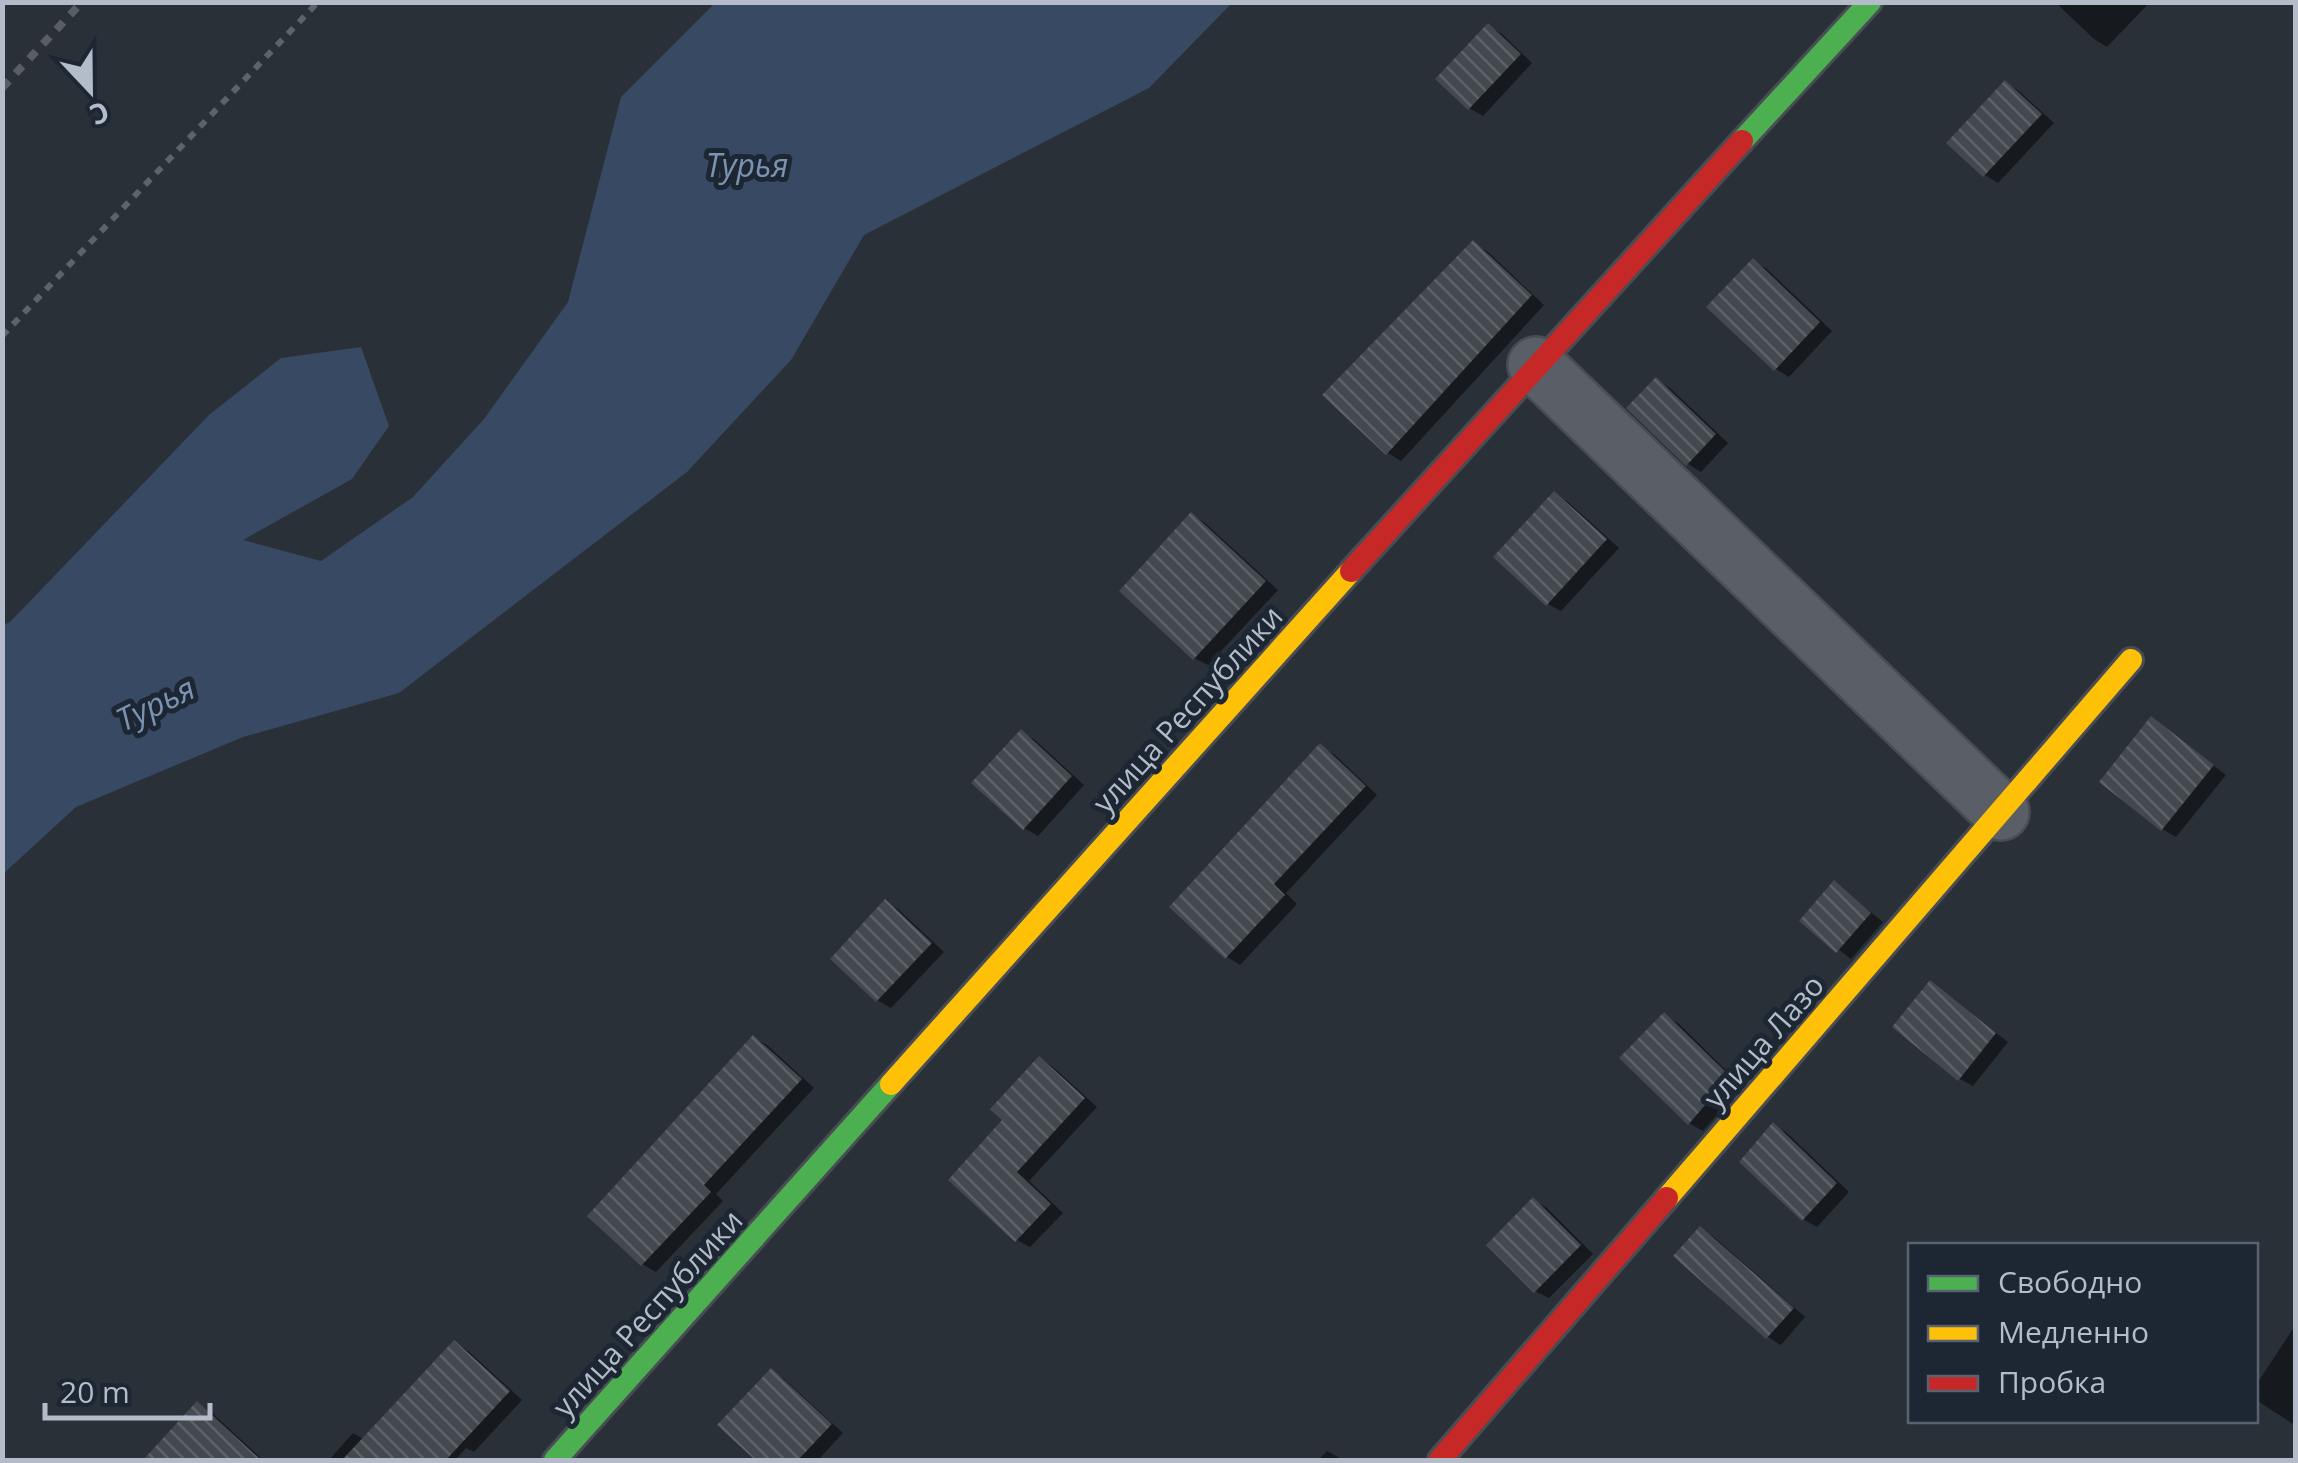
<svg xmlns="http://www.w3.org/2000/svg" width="2298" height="1463" viewBox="0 0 2298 1463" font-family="'Open Sans',sans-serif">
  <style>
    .water { fill: #384963 }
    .shadow { fill: #0007 }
    .building { fill: url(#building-back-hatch) }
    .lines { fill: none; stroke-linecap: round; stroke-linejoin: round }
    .street-casing { stroke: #484c53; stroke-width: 60 }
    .fast-casing { stroke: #484c53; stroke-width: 28 }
    .slow-casing { stroke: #484c53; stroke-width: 28 }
    .jam-casing { stroke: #484c53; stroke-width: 28 }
    .path { stroke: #5d636a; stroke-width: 6; stroke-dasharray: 8 8; stroke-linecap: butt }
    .street { stroke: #5a5e66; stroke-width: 55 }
    .fast { stroke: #4caf50; stroke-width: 22 }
    .slow { stroke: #ffc107; stroke-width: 22 }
    .jam { stroke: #c62828; stroke-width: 22 }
    .rail { stroke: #595d64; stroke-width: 8; stroke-dasharray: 10 10; stroke-linecap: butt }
    .labels { text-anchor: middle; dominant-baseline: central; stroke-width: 10; stroke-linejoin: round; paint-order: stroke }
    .street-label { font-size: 30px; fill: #b4bcc9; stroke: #1d2633 }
    .water-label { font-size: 32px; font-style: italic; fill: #7c92b1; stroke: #1d2633 }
  </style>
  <defs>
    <pattern id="building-back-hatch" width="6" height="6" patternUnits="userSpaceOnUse" patternTransform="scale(2.5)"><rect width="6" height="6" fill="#444950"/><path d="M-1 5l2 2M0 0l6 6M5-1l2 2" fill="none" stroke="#5d6168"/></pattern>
  </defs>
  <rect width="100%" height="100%" fill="#2a3038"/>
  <path class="water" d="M 716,2 L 1232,3 L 1149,88 L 864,235 L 791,360 L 687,472 L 399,693 L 243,737 L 76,807 L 3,874 L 3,625 L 10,622 L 209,415 L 281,358 L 361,347 L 389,426 L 352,479 L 243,540 L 321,561 L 413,497 L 484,419 L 568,302 L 621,97 Z"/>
  <path class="shadow" d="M 2055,2 L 2150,2 L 2107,47 L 2094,39 Z
    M 1488,26 L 1502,34 L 1532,63 L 1483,116 L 1469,108 Z
    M 2006,83 L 2019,91 L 2054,123 L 1998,183 L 1985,175 L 1950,143 Z
    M 1474,244 L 1487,251 L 1544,305 L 1401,461 L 1388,453 Z
    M 1753,261 L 1767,269 L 1832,331 L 1789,377 L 1776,369 L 1709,307 Z
    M 1656,380 L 1670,388 L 1728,443 L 1701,472 L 1688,464 L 1630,408 Z
    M 1555,494 L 1568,502 L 1619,548 L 1561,611 L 1548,604 Z
    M 1192,515 L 1205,523 L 1278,590 L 1208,665 L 1194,658 Z
    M 2152,719 L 2226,775 L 2176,837 L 2162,829 Z
    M 1022,732 L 1035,740 L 1084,785 L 1038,836 L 1024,828 Z
    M 1320,747 L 1334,754 L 1377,795 L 1286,893 L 1297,904 L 1240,965 L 1227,957 L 1172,907 Z
    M 1834,883 L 1883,922 L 1851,959 L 1802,921 Z
    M 885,903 L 899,910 L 944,952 L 891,1008 L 877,1000 Z
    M 1931,984 L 2008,1042 L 1973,1086 L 1960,1079 Z
    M 1664,1015 L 1678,1023 L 1742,1086 L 1703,1131 L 1689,1123 Z
    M 754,1038 L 767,1045 L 814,1088 L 716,1194 L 723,1201 L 656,1272 L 642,1264 Z
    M 1040,1059 L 1053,1067 L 1097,1107 L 1029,1181 L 1063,1213 L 1030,1247 L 1017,1240 L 1006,1120 Z
    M 1774,1125 L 1787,1133 L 1849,1192 L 1817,1227 L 1803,1219 Z
    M 1533,1200 L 1547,1208 L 1593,1254 L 1549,1298 L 1535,1291 Z
    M 1700,1229 L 1714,1237 L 1805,1317 L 1781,1345 L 1768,1337 Z
    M 2296,1324 L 2296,1426 L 2256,1400 L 2256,1385 Z
    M 455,1343 L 468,1351 L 522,1400 L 474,1452 L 466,1448 L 455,1460 L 329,1460 L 353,1433 L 365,1440 Z
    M 771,1371 L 784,1379 L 843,1433 L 818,1460 L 759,1460 L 720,1425 Z
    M 197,1405 L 211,1412 L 263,1460 L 173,1460 L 159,1447 Z
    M 1327,1451 L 1340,1458 L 1343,1460 L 1318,1460 Z"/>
  <path class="building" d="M 1488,23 L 1521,54 L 1468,110 L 1435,79 Z
    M 2005,80 L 2042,114 L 1983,177 L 1946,143 Z
    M 1473,240 L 1532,295 L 1386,455 L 1322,395 Z
    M 1753,258 L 1820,322 L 1774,371 L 1706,307 Z
    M 1656,377 L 1716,434 L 1686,466 L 1626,408 Z
    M 1554,491 L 1607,539 L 1546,606 L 1493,557 Z
    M 1191,512 L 1266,581 L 1193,660 L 1119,591 Z
    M 2151,716 L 2214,765 L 2161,831 L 2099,782 Z
    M 1021,729 L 1072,776 L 1023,830 L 971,783 Z
    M 1320,743 L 1366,786 L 1274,884 L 1285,895 L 1225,959 L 1169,907 Z
    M 1834,880 L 1871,913 L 1836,953 L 1799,921 Z
    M 885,899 L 932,943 L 876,1002 L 830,959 Z
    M 1930,980 L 1996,1033 L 1958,1081 L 1892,1027 Z
    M 1664,1012 L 1730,1076 L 1688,1125 L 1619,1058 Z
    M 753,1035 L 802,1079 L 704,1185 L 711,1192 L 641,1266 L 587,1216 Z
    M 1039,1056 L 1085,1098 L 1017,1172 L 1051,1204 L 1015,1242 L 948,1180 L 1002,1120 L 990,1109 Z
    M 1773,1122 L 1837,1183 L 1802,1221 L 1739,1162 Z
    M 1533,1197 L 1581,1245 L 1534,1293 L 1486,1245 Z
    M 1700,1226 L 1794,1308 L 1766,1339 L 1673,1256 Z
    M 454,1340 L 510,1391 L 446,1460 L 342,1460 Z
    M 771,1368 L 832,1424 L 798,1460 L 755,1460 L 717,1425 Z
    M 197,1401 L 261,1460 L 143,1460 Z"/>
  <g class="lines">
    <g class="street-casing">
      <path id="street" d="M 1536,365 L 2001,812"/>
    </g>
    <g class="fast-casing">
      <path id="fast" d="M 1742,141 L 1870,2
        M 555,1460 L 891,1084"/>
    </g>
    <g class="slow-casing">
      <path id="slow" d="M 891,1084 L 1351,571
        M 1667,1198 L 2131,660"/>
    </g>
    <g class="jam-casing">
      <path id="jam" d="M 1351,571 L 1742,141
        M 1440,1460 L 1667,1198"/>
    </g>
    <path class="path" d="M 2,336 L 318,2"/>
    <use href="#street" class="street"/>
    <use href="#fast" class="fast"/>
    <use href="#slow" class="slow"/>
    <use href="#jam" class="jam"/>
    <path class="rail" d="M 2,88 L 82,2"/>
  </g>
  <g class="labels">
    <g class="street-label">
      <text transform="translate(1187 709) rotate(-48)">улица Республики</text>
      <text transform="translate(1763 1041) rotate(-49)">улица Лазо</text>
      <text transform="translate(647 1313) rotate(-48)">улица Республики</text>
    </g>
    <g class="water-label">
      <text x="747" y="164">Турья</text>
      <text transform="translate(155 703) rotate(-26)">Турья</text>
    </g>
  </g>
  <rect width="2298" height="1463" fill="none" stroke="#b4bcc9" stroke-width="10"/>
  <rect x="1908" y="1243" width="350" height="180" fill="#1d2633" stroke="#59626f" stroke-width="2.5"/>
  <rect x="1928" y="1276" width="50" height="15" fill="#4caf50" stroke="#59626f" stroke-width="2.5"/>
  <text x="1998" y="1293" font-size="30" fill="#b4bcc9">Свободно</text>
  <rect x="1928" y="1326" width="50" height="15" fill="#ffc107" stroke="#59626f" stroke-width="2.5"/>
  <text x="1998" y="1343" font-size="30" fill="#b4bcc9">Медленно</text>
  <rect x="1928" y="1376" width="50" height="15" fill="#c62828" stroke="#59626f" stroke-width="2.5"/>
  <text x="1998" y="1393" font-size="30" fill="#b4bcc9">Пробка</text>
  <g transform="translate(90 90) rotate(158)" stroke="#1d2633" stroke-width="8" paint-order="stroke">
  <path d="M0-8L18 38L0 25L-18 38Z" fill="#b4bcc9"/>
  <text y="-15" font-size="28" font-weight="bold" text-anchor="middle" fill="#b4bcc9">С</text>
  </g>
  <path d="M45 1403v15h165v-15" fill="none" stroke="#b4bcc9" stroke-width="5"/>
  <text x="60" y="1403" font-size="30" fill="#b4bcc9" stroke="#1d2633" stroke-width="8" paint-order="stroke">20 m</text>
</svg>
